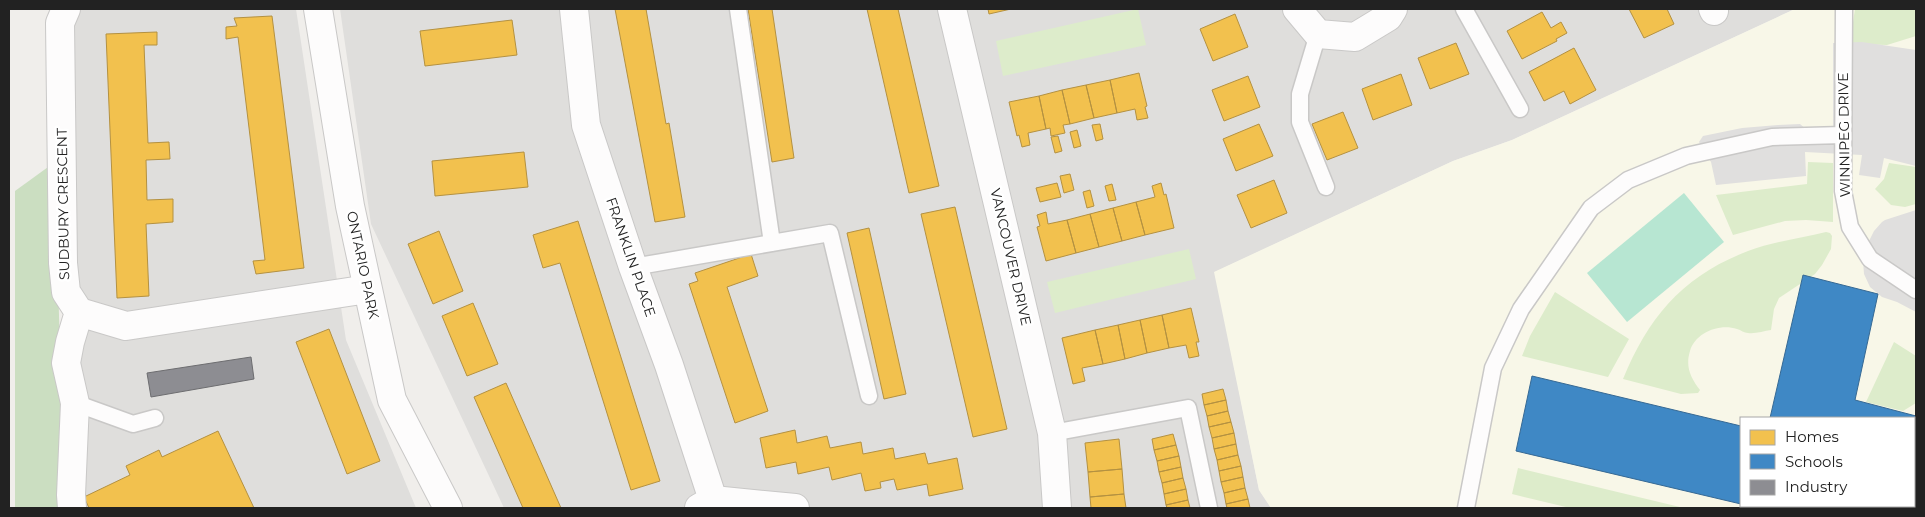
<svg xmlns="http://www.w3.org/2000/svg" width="1925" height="517" viewBox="0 0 1925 517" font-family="Montserrat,sans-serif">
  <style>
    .residential { fill: #dfdedc }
    .education { fill: #f8f7e8; fill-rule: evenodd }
    .grass { fill: #ddeccb }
    .forest { fill: #cbdec1 }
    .pitch { fill: #b7e6d2 }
    .parking { fill: #e0dfde }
    .homes { fill: #f2c14e; stroke: #b49141 }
    .schools { fill: #3f88c5; stroke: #366994 }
    .industry { fill: #8d8d92; stroke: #6d6d70 }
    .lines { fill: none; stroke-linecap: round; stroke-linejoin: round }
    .service-casing { stroke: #c9c8c7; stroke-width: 19 }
    .minor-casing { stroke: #c9c8c7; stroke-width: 30 }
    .service { stroke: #fdfcfc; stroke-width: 16 }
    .minor { stroke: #fdfcfc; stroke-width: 28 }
    .labels { text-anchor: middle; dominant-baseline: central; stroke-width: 5; stroke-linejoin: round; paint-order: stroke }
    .street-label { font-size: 14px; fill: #222; stroke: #fff }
  </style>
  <rect width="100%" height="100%" fill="#f0eeeb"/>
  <path class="residential" d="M 80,9 L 296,9 L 346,340 L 416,508 L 69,508 L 73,28 Z
    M 340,9 L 1795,9 L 1512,140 L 1453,161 L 1215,272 L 1259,490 L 1271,508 L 504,508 L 371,224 Z"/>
  <path class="education" d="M 1795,9 L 1916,9 L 1916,508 L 1271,508 L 1259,490 L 1214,272 L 1453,161 L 1512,140 ZM 1741,418 L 1914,418 L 1914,506 L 1741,506 Z"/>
  <path class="grass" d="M 1138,9 L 1146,45 L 1003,76 L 996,41 Z
    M 1855,9 L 1916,9 L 1916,36 L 1887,45 L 1853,44 L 1850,42 Z
    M 1808,162 L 1833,163 L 1833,222 L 1806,220 L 1785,221 L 1733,235 L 1716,195 L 1807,184 Z
    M 1889,163 L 1916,167 L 1916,204 L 1905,207 L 1891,205 L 1875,189 L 1884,179 Z
    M 1826,232 L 1830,233 L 1832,236 L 1831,249 L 1822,265 L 1815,274 L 1779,298 L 1774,309 L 1771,330 C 1764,331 1755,334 1748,333 C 1744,333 1741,330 1737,329 C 1719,323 1695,333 1690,351 C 1685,367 1691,378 1700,390 L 1698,393 L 1681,394 L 1623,379 C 1649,316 1683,276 1748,251 C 1773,242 1800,238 1826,232 Z
    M 1189,249 L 1196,279 L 1055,313 L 1047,282 Z
    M 1555,292 L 1629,339 L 1608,377 L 1522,356 L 1530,336 Z
    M 1894,342 L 1916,356 L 1916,403 L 1903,411 L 1866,402 Z
    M 1518,468 L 1684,508 L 1570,508 L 1512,494 Z"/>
  <path class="forest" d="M 55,162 L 64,508 L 15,508 L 15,191 Z"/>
  <path class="pitch" d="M 1684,193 L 1724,242 L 1627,322 L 1587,273 Z"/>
  <path class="parking" d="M 1862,42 L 1916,50 L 1916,166 L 1884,158 L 1880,178 L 1859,175 L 1862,155 L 1805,152 L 1806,176 L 1716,185 L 1711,162 L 1699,142 L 1703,136 L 1742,128 L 1778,125 L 1800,124 L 1806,129 L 1833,128 L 1833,43 Z
    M 1916,210 L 1916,312 L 1897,302 L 1882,297 L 1870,287 L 1864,274 L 1863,261 L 1868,243 L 1874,231 L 1882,222 L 1885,220 Z"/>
  <path class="homes" d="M 615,9 L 646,9 L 666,124 L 669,123 L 685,217 L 655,222 Z
    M 748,9 L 772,9 L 794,158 L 772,162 Z
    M 867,9 L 898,9 L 939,186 L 909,193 Z
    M 988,9 L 1011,9 L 989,14 Z
    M 1629,9 L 1667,9 L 1674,24 L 1644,38 Z
    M 1542,12 L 1551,28 L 1561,22 L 1567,33 L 1556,39 L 1557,41 L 1522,59 L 1507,31 Z
    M 1235,14 L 1248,47 L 1213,61 L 1200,29 Z
    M 272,16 L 304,268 L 256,274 L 253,261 L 265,260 L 238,37 L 226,39 L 226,27 L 237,26 L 234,18 Z
    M 512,20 L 517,55 L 425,66 L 420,31 Z
    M 157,32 L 157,45 L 144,45 L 148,143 L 169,142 L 170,159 L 146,160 L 147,200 L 173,199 L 173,222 L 146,224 L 149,296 L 117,298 L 106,34 Z
    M 1456,43 L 1469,74 L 1430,89 L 1418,58 Z
    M 1574,48 L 1596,90 L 1570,104 L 1564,91 L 1544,101 L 1529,72 Z
    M 1139,73 L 1147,106 L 1145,107 L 1148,118 L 1137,120 L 1135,109 L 1117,113 L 1110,80 Z
    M 1401,74 L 1412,105 L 1373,120 L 1362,89 Z
    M 1248,76 L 1260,107 L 1224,121 L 1212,90 Z
    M 1110,80 L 1117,113 L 1094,118 L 1086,85 Z
    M 1086,85 L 1094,118 L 1070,124 L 1062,90 Z
    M 1062,90 L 1070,124 L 1063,125 L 1065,133 L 1051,136 L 1050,128 L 1046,129 L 1039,96 Z
    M 1039,96 L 1046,129 L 1028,133 L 1030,145 L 1022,147 L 1019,135 L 1017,136 L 1009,102 Z
    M 1343,112 L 1358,148 L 1327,160 L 1312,124 Z
    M 1100,124 L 1103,139 L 1096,141 L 1092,125 Z
    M 1259,124 L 1273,156 L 1236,171 L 1223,139 Z
    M 1077,130 L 1081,146 L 1074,148 L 1070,132 Z
    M 1058,136 L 1062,151 L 1055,153 L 1051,137 Z
    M 524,152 L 528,187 L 435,196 L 432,161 Z
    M 1070,174 L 1074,190 L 1064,193 L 1060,176 Z
    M 1274,180 L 1287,213 L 1251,228 L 1237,195 Z
    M 1057,183 L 1061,197 L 1040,202 L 1036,188 Z
    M 1161,183 L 1164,195 L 1166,194 L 1174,228 L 1145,235 L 1136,202 L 1155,197 L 1152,186 Z
    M 1112,184 L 1116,200 L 1109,201 L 1105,186 Z
    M 1090,190 L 1094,206 L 1087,208 L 1083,192 Z
    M 1136,202 L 1145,235 L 1122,241 L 1113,208 Z
    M 955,207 L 1007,429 L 973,437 L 921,214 Z
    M 1113,208 L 1122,241 L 1099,247 L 1090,214 Z
    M 1046,212 L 1048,224 L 1067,220 L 1076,253 L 1046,261 L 1037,227 L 1040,226 L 1037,215 Z
    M 1090,214 L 1099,247 L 1076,253 L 1067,220 Z
    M 578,221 L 660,481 L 631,490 L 560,263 L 543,268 L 533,235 Z
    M 869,228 L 906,394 L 884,399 L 847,233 Z
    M 439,231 L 463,291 L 433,304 L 408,244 Z
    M 751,254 L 758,276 L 727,287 L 768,411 L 735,423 L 689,284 L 698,281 L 695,273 Z
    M 473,303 L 498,364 L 467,376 L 442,316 Z
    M 1191,308 L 1199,342 L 1196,342 L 1199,356 L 1189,358 L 1186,345 L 1169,348 L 1162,315 Z
    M 1162,315 L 1169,348 L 1147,353 L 1140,320 Z
    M 1140,320 L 1147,353 L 1125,359 L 1118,325 Z
    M 1118,325 L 1125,359 L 1103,364 L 1095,330 Z
    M 329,329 L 380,461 L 347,474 L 296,342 Z
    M 1095,330 L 1103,364 L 1082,368 L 1085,381 L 1073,384 L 1062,338 Z
    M 506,383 L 561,508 L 523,508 L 474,397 Z
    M 1223,389 L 1226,400 L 1204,405 L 1202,394 Z
    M 1226,400 L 1228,411 L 1207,416 L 1204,405 Z
    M 1228,411 L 1231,422 L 1209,427 L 1207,416 Z
    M 1231,422 L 1234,433 L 1212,438 L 1209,427 Z
    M 795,430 L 797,443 L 827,436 L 830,448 L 861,442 L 863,454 L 893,448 L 895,459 L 925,453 L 928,464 L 957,458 L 963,489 L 929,496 L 927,484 L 897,490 L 894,479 L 880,482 L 881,488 L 865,491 L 861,473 L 832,480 L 829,467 L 798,474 L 796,462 L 766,468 L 760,438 Z
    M 218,431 L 254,508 L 89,508 L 84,497 L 130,475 L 126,466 L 159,450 L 162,457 Z
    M 1234,433 L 1236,444 L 1214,449 L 1212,438 Z
    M 1173,434 L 1176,445 L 1154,450 L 1152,439 Z
    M 1119,439 L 1122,469 L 1088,472 L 1085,443 Z
    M 1236,444 L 1238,455 L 1217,460 L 1214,449 Z
    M 1176,445 L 1179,456 L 1157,461 L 1154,450 Z
    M 1238,455 L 1241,466 L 1219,471 L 1217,460 Z
    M 1179,456 L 1181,467 L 1159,472 L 1157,461 Z
    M 1241,466 L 1243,477 L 1221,482 L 1219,471 Z
    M 1181,467 L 1183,478 L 1162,483 L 1159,472 Z
    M 1122,469 L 1124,494 L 1090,497 L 1088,472 Z
    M 1243,477 L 1245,488 L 1224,493 L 1221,482 Z
    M 1183,478 L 1186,489 L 1164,494 L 1162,483 Z
    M 1245,488 L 1248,499 L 1226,504 L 1224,493 Z
    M 1186,489 L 1188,500 L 1166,505 L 1164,494 Z
    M 1124,494 L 1126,508 L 1091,508 L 1090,497 Z
    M 1248,499 L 1250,508 L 1227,508 L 1226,504 Z
    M 1188,500 L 1190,508 L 1167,508 L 1166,505 Z"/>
  <path class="schools" d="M 1803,275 L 1878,294 L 1855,400 L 1916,416 L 1916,508 L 1757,508 L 1747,506 L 1914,506 L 1914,418 L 1770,418 Z
    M 1532,376 L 1741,426 L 1741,504 L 1516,451 Z"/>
  <path class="industry" d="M 251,357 L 254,379 L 151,397 L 147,373 Z"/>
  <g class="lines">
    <g class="service-casing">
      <path id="service" d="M 738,9 L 772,243
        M 1464,9 L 1520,109
        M 1844,9 L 1843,191 L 1850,227 L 1870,259 L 1916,290
        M 1318,34 L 1300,94 L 1300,122 L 1326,187
        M 633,267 L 830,233 L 869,396
        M 75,403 L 133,424 L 155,418
        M 1052,433 L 1188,408 L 1209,508
        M 1466,508 L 1493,368 L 1521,309 L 1591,208 L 1628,180 L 1686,156 L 1772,137 L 1843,135"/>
    </g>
    <g class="minor-casing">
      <path id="minor" d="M 66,9 L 60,23 L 63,263 L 66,292 L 79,312 L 126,326 L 368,289
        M 318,9 L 350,206 L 392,400 L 448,508
        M 574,9 L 586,125 L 633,267 L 669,365 L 713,500
        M 952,9 L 1052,433 L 1057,508
        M 1297,9 L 1318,34 L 1355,37 L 1388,17 L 1393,9
        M 1713,9 L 1714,11
        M 72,508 L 71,495 L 75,403 L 66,363 L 70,342 L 79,312
        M 699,508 L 713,500 L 795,508"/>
    </g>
    <use href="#service" class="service"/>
    <use href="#minor" class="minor"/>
  </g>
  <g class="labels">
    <g class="street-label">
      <text transform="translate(1844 135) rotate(-91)">WINNIPEG DRIVE</text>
      <text transform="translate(63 204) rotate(-91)">SUDBURY CRESCENT</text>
      <text transform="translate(631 257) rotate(71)">FRANKLIN PLACE</text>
      <text transform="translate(1011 257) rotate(77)">VANCOUVER DRIVE</text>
      <text transform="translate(363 265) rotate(78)">ONTARIO PARK</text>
    </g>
  </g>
  <rect width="1925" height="517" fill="none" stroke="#222222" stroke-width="20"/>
  <rect x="1740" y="417" width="175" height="90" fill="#ffffff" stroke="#a7a7a7"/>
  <rect x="1750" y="430" width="25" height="15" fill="#f2c14e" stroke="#a7a7a7"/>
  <text x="1785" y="442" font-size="15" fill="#222222">Homes</text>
  <rect x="1750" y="454" width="25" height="15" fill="#3f88c5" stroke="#a7a7a7"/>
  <text x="1785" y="467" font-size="15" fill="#222222">Schools</text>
  <rect x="1750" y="480" width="25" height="15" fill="#8d8d92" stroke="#a7a7a7"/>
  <text x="1785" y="492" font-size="15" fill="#222222">Industry</text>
</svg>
